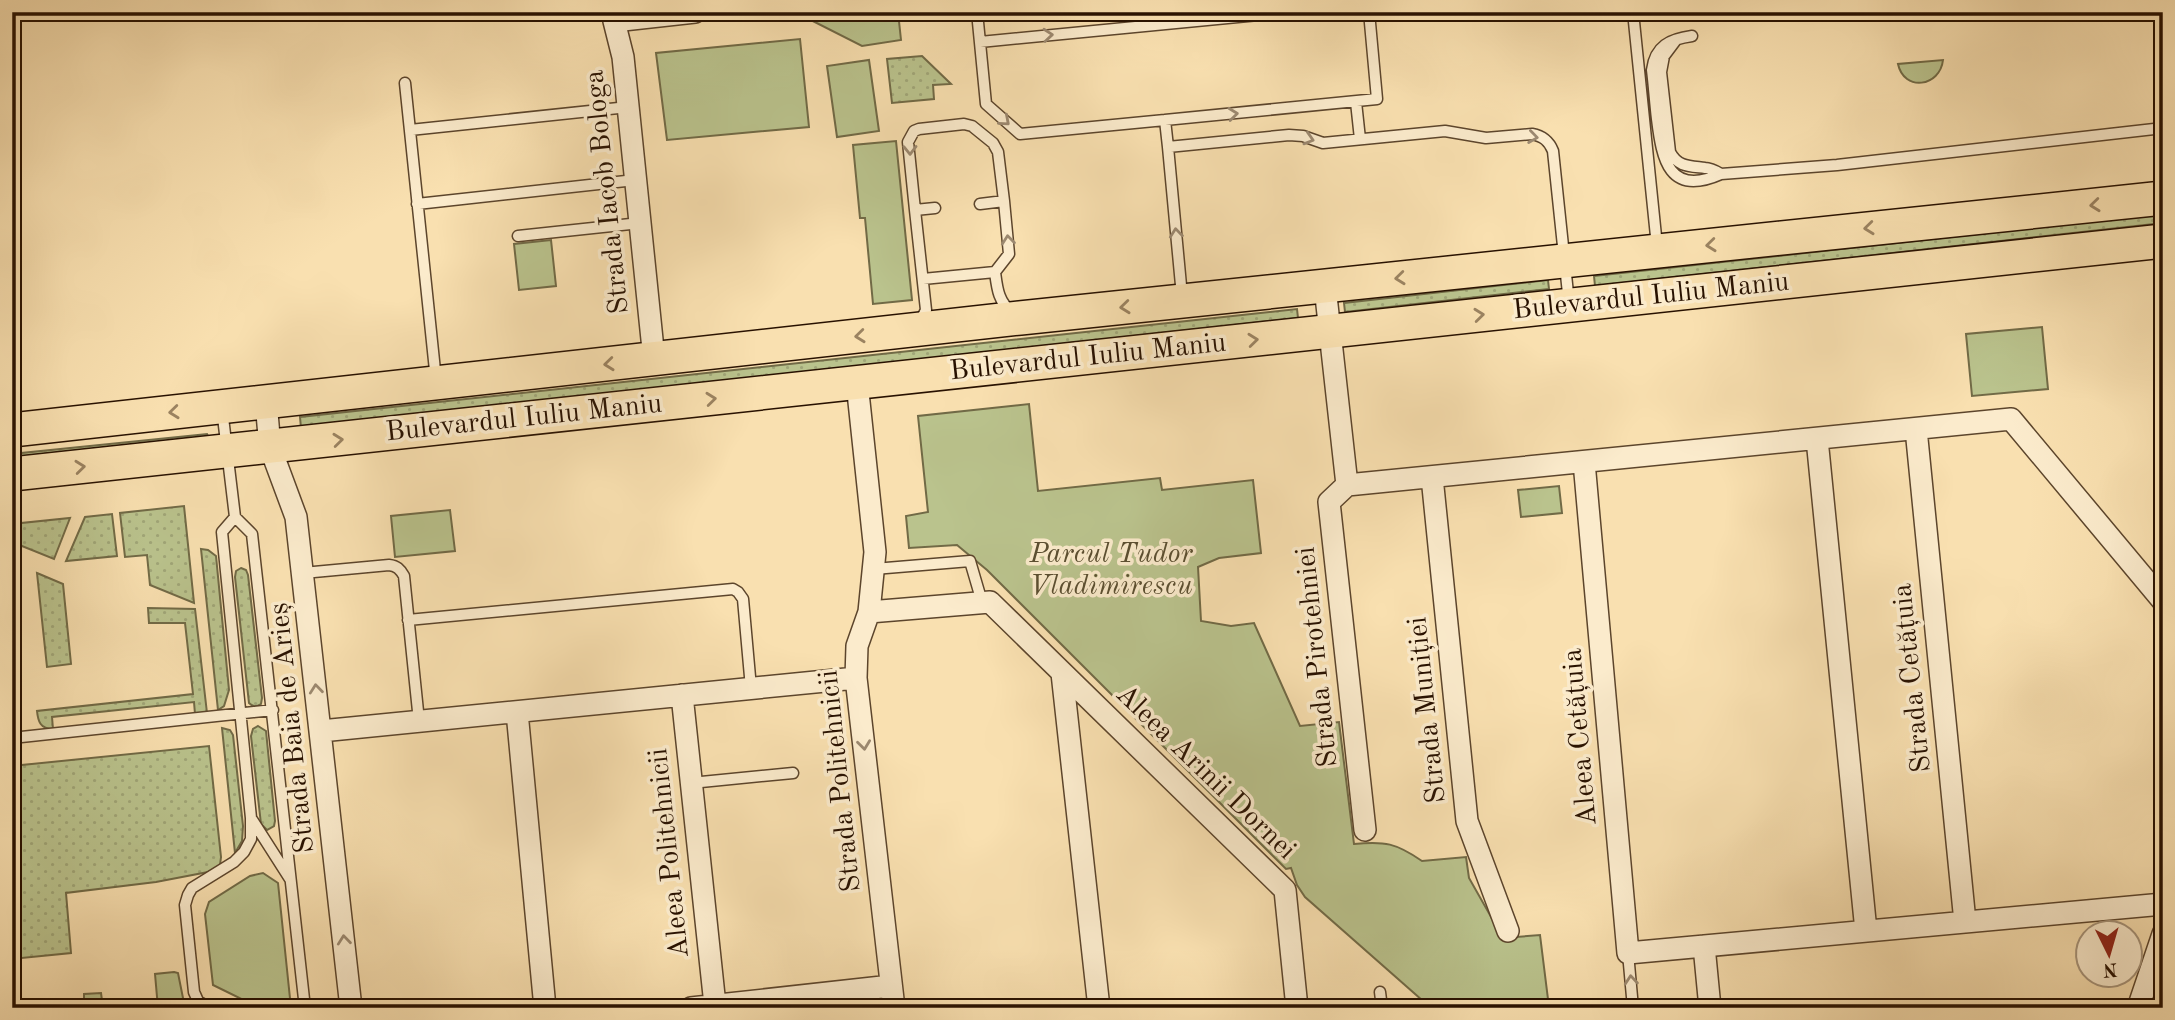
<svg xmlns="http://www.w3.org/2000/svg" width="2175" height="1020" viewBox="0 0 2175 1020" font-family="'Old Standard TT',serif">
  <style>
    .grass { fill: url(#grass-dots); stroke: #716a46; stroke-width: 2 }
    .park { fill: #bac38d; stroke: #716a46; stroke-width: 2 }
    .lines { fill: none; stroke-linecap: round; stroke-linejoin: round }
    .service-casing { stroke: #5c452c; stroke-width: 13 }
    .minor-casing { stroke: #5c452c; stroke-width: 24 }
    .primary-casing { stroke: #281100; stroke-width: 36 }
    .service { stroke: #fbebcc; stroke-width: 10 }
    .minor { stroke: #fbebcc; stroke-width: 21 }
    .primary { stroke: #f9e0b0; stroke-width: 33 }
    .oneway { stroke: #9c8970 }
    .oneway2 { stroke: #9b8361 }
    .labels { text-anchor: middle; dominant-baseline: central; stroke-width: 7; stroke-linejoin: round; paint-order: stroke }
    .street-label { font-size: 28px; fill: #281100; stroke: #fbebcc }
    .park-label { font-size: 28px; font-style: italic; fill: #5b4f31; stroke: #fbebcc }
  </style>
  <defs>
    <pattern id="grass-dots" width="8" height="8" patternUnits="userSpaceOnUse" patternTransform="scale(1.75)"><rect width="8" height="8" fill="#bac38d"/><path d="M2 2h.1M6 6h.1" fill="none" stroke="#a0a678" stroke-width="1.8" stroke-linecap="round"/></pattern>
  </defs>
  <rect width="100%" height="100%" fill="#f9e0b0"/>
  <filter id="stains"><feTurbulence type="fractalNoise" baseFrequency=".00286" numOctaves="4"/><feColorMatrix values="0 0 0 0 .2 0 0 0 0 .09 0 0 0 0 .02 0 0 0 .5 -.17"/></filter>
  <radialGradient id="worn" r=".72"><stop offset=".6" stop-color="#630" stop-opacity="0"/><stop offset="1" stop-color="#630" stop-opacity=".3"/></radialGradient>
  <path class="grass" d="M 922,56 L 951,84 L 933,85 L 934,99 L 892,103 L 887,59 Z
    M 2163,214 L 2163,223 L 1595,286 L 1594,276 Z
    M 1548,280 L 1549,289 L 1345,312 L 1344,303 Z
    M 1297,309 L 1298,318 L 301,428 L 300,417 Z
    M 207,434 L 209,438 L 12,461 L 12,454 Z
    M 184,506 L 194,603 L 150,585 L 147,555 L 125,557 L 120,513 Z
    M 112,514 L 117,556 L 66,561 L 85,517 Z
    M 70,518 L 54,559 L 12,542 L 12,524 Z
    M 201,549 L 208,550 L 216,556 L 229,690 L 224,706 L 218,710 Z
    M 241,568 L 246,570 L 248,575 L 262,698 L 261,704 C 256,707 253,707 249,703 L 235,577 L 236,571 Z
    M 37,573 L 63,584 L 71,664 L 47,667 Z
    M 148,608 L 195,609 L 207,713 L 195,714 L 194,702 L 52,717 L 53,729 C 40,729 38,721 37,711 L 193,694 L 185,623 L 149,623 Z
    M 258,726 L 266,731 L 275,821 L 274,826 L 267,830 L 261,824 L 251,736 L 253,729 Z
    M 222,728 L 230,730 L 233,735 L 243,826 L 242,841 L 235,853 Z
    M 209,746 L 221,857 L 220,865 L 208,872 L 156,882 L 66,893 L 71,953 L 12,959 L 12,766 Z"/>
  <path class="park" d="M 795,12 L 898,12 L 901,40 L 862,46 Z
    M 800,39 L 809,127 L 667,140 L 656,53 Z
    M 869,60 L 879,131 L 837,137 L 827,66 Z
    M 1943,60 C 1940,87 1904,92 1898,64 Z
    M 896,141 L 912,300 L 873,304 L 865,218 L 860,218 L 853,145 Z
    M 551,240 L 556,286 L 519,290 L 514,244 Z
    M 2042,327 L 2048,389 L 1972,396 L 1966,334 Z
    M 1029,404 L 1038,491 L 1160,478 L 1162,490 L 1253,480 L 1261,553 L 1219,558 L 1198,567 L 1201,621 L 1231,626 L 1254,623 L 1300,726 L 1339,722 L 1354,844 C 1385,841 1396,843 1422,861 L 1466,857 L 1469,878 L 1503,938 L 1540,935 L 1548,999 L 1555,1008 L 1431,1008 L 1305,897 L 1297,885 L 1291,868 L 1286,869 L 987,570 L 957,545 L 909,548 L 906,516 L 928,512 L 918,416 Z
    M 1559,486 L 1562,513 L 1521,517 L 1518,490 Z
    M 450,510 L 455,551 L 395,557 L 391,516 Z
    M 263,873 L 278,883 L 291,1008 L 260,1008 L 213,985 L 205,914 L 209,902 L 250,876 Z
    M 174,972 L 178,973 L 185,1008 L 158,1008 L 155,974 Z
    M 101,993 L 103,1008 L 35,1008 L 34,1005 L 84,1000 L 84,994 Z"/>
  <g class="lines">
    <g class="service-casing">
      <path id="service" d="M 977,12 L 986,104 L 1020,134 L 1165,120 L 1168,147
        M 1633,12 L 1657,246
        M 1692,36 C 1670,39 1655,46 1652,70 C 1654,86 1655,102 1657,119 C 1662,160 1669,197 1721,174 L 1837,165 L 2163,128
        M 1676,40 L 1664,56 L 1661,72 L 1670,152 C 1678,167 1689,166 1705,168 C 1710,168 1716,171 1721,174
        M 980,42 L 1290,12
        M 405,83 L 436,380
        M 1356,102 L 1360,139
        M 1165,120 L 1377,99 L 1369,12
        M 410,130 L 628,107
        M 417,204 L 635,180
        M 980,204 L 1004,201 L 1009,254 L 995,272 C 997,287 998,302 1012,312
        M 915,210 L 908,142 L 914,131 L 919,129 L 964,124 L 972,126 L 993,143 L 998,152 L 1004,201
        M 518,236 L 640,223
        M 923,279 L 995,272
        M 1182,296 L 1168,147 L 1289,135 L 1303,136 L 1323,143 L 1445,131 L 1486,138 L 1532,134 C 1543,136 1549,141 1553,151 L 1569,303
        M 920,322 L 926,310 L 915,210 L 935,208
        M 222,409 L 235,517 L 252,534 L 305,1008
        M 235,517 L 222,532 L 251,818 L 290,879
        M 874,569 L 970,561 L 982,602
        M 303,573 L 389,565 C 397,566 400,569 404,576 L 419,721
        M 408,620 L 733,589 L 738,592 L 743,599 L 751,688
        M 12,738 L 273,710
        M 691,783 L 793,773
        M 1628,953 L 1633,1008
        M 1380,992 L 1382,1008
        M 209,1008 L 198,1001 L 194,992 L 185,905 L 188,895 L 192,888 L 234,862 L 244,852 L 251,839 L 251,818"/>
    </g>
    <g class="minor-casing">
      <path id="minor" d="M 1325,287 L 1347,485
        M 654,359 L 623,57 L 614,21 L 695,12
        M 857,383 L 875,552 L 869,612 L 857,646 L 856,678 L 894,1008
        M 266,402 L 270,447 L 296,517 L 351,1008
        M 1916,429 L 1965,922
        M 1817,439 L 1866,931
        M 1584,462 L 1628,953 L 2163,904
        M 1432,477 L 1467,821 L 1508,931
        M 1347,485 L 2011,419 L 2163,601
        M 1347,485 L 1329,502 L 1365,830
        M 869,612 L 990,602 L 1285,890 L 1297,1008
        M 1062,673 L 1099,1008
        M 682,695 L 715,1005
        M 517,712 L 545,1008
        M 321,731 L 856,678
        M 1704,946 L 1710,1008
        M 691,1008 L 891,986
        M 2138,1008 L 2163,934"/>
    </g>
    <g class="primary-casing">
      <path id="primary" d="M 12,430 L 1020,318 L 2163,198
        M 12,474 L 2163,241"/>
    </g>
    <use href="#service" class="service"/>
    <use href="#minor" class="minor"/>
    <use href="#primary" class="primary"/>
  </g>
  <defs><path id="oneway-chevron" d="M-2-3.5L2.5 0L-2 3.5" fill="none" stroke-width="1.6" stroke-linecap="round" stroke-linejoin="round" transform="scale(1.75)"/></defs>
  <g class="oneway">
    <use href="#oneway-chevron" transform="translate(1048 35) rotate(-5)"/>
    <use href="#oneway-chevron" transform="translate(1233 114) rotate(-6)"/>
    <use href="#oneway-chevron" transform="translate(1005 121) rotate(41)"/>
    <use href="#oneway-chevron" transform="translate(1533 137) rotate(8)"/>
    <use href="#oneway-chevron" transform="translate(1309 139) rotate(17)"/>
    <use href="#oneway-chevron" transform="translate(910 150) rotate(89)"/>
    <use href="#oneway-chevron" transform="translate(1176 233) rotate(-96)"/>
    <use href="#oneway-chevron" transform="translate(1008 240) rotate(-96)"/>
    <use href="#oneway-chevron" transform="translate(316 689) rotate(-96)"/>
    <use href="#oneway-chevron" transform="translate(864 745) rotate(83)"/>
    <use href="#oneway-chevron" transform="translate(344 940) rotate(-96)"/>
    <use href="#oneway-chevron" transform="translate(1631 980) rotate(-95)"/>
  </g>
  <g class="oneway2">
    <use href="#oneway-chevron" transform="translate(2095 205) rotate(174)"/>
    <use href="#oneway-chevron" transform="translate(1869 228) rotate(174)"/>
    <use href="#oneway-chevron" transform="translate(1711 245) rotate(174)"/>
    <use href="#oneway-chevron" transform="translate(1400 278) rotate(174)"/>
    <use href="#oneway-chevron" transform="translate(1125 307) rotate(174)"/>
    <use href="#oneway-chevron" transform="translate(1479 315) rotate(-6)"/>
    <use href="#oneway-chevron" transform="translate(860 336) rotate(174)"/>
    <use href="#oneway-chevron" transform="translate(1253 340) rotate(-6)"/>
    <use href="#oneway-chevron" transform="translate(609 364) rotate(174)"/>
    <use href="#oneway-chevron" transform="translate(711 399) rotate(-6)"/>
    <use href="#oneway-chevron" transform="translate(174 412) rotate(174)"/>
    <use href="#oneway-chevron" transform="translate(338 440) rotate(-6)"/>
    <use href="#oneway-chevron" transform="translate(80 467) rotate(-6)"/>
  </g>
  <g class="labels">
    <g class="street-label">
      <text transform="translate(608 192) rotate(-96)">Strada Iacob Bologa</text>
      <text transform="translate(1651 297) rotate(-6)">Bulevardul Iuliu Maniu</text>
      <text transform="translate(1088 358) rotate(-6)">Bulevardul Iuliu Maniu</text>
      <text transform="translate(524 419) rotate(-6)">Bulevardul Iuliu Maniu</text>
      <text transform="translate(1318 657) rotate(-96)">Strada Pirotehniei</text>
      <text transform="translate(1913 678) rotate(-96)">Strada Cetățuia</text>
      <text transform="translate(1428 710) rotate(-96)">Strada Muniției</text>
      <text transform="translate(293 728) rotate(-96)">Strada Baia de Arieș</text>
      <text transform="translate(1581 737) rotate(-95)">Aleea Cetățuia</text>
      <text transform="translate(1205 773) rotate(44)">Aleea Arinii Dornei</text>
      <text transform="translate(841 781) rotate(-96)">Strada Politehnicii</text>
      <text transform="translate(670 853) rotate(-96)">Aleea Politehnicii</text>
    </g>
    <g class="park-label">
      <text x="1111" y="555">Parcul Tudor<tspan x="1111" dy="32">Vladimirescu</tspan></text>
    </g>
  </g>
  <rect width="2175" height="1020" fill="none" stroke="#f9e0b0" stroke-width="42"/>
  <rect x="14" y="14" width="2147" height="992" fill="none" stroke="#281100" stroke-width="3.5"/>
  <rect x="21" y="21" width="2133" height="978" fill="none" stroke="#281100" stroke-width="2"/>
  <g transform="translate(2109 954) rotate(175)"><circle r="33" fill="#fbebcc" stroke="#a7947a" stroke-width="2"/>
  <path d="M0-5L12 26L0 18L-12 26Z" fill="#8f2418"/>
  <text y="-10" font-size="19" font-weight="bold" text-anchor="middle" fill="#281100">N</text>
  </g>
  <rect width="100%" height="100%" filter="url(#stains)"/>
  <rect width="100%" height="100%" fill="url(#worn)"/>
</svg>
